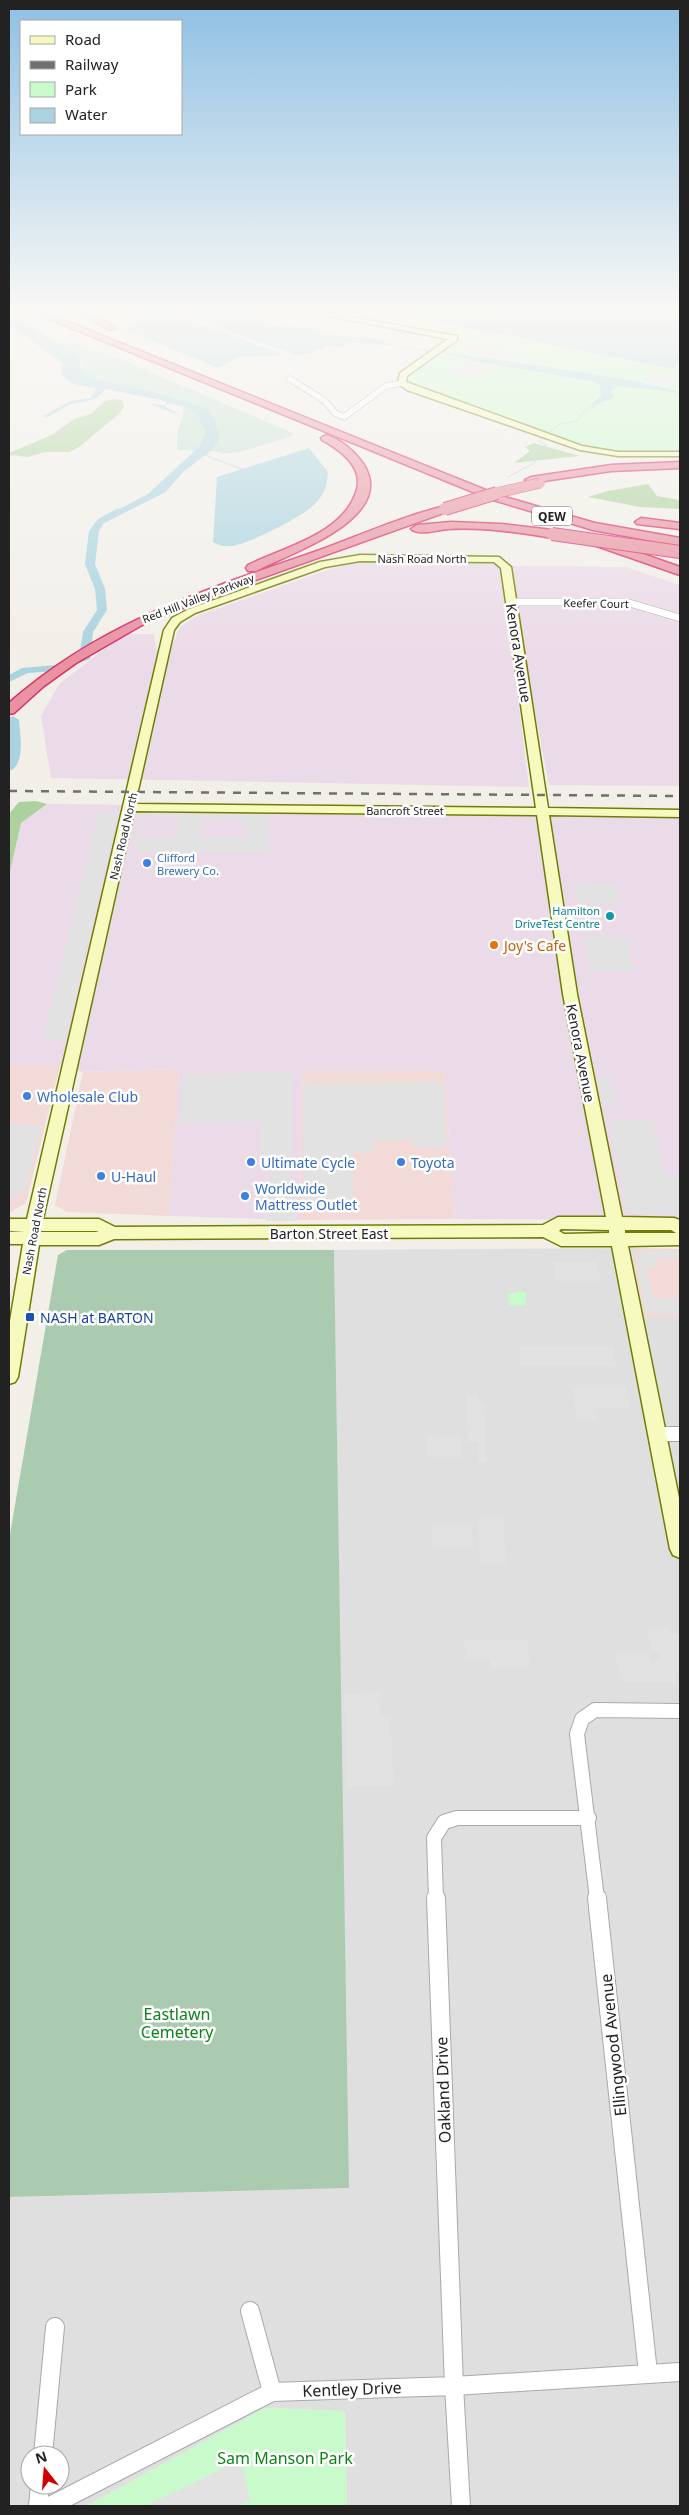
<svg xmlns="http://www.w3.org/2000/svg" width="689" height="2515" viewBox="0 0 689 2515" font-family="'Noto Sans',sans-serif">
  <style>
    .residential { fill: #e0dfdf; fill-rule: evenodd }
    .commercial { fill: #f2dad9 }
    .industrial { fill: #ebdbe8 }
    .forest { fill: #add19e }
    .wetland { fill: #c6e0d4 }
    .sand { fill: #fff1ba }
    .cemetery { fill: #aacbaf }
    .park { fill: #c8facc }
    .parking { fill: #e2e2e2; fill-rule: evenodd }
    .water { fill: #aad3df }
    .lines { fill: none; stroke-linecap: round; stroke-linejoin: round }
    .stream { stroke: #aad3df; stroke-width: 1 }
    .river { fill: #aad3df; fill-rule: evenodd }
    .street-far3-casing { stroke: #a9a9a9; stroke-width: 7 }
    .street-far2-casing { stroke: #a9a9a9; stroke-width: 8 }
    .street-far1-casing { stroke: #a9a9a9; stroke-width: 16 }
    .street-casing { stroke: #a9a9a9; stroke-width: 20 }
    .secondary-casing { stroke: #707d05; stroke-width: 3 }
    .highway-casing { stroke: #dc2a67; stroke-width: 3 }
    .street-far3 { stroke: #fff; stroke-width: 5.5 }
    .street-far2 { stroke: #fff; stroke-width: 7 }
    .street-far1 { stroke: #fff; stroke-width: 14 }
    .street { stroke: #fff; stroke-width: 18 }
    .secondary { fill: #f7fabf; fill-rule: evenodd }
    .highway { fill: #e892a2; fill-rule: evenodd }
    .rail { stroke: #707070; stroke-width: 2.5; stroke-dasharray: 8 8; stroke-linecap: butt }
    .highway-bridge-far1-casing { stroke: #dc2a67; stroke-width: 11; stroke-linecap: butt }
    .highway-bridge-casing { stroke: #dc2a67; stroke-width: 14; stroke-linecap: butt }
    .highway-bridge-far1 { stroke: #e892a2; stroke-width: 10 }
    .highway-bridge { stroke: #e892a2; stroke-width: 12 }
    .shop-dot { fill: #3f7fe0; stroke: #fff; stroke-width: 2 }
    .culture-dot { fill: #0f9aa8; stroke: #fff; stroke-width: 2 }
    .food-dot { fill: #e8710a; stroke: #fff; stroke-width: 2 }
    .transit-dot { fill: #1a4fb4; stroke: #fff; stroke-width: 2 }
    .labels { text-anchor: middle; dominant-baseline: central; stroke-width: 5; stroke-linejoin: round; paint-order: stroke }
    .far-street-label { font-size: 11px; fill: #222; stroke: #fff }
    .far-shop-label { font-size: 11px; fill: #366cbe; stroke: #fff; text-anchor: start }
    .far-culture-label { font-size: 11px; fill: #0d838f; stroke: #fff; text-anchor: end }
    .shield { fill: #fff; stroke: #646464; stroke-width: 1 }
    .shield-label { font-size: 12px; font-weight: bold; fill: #222 }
    .street-label { font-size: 14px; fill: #222; stroke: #fff }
    .food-label { font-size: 14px; fill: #c56008; stroke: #fff; text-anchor: start }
    .shop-label { font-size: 14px; fill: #366cbe; stroke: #fff; text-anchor: start }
    .transit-label { font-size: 14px; fill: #164399; stroke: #fff; text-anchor: start }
    .near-park-label { font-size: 16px; fill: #0c8416; stroke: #fff }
    .near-street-label { font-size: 16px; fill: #222; stroke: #fff }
  </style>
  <rect width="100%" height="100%" fill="#f2efe9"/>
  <path class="residential" d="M 641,1248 L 632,1256 L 642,1317 L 680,1317 L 680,2506 L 347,2506 L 345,2411 L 265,2408 L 86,2506 L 9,2506 L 9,2197 L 348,2188 L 334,1250 ZM 30,2455 L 60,2455 L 60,2485 L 30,2485 Z"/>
  <path class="commercial" d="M 9,1065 L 60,1065 L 26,1203 L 9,1213 Z
    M 179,1069 L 169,1216 L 67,1212 L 55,1205 L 83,1072 Z
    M 303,1071 L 444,1071 L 455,1219 L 298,1220 Z
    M 641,1248 L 680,1249 L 680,1317 L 642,1317 L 632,1256 Z"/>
  <path class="industrial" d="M 354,563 L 474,563 L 514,566 L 626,567 L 680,585 L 680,786 L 549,785 L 521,641 L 511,642 L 529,787 L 51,778 L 41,716 L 59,684 L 124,634 L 154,634 L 156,649 L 170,651 L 180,627 L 199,615 L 327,570 Z
    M 47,804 L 680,810 L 680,1220 L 455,1219 L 444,1071 L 303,1071 L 298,1220 L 169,1216 L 179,1069 L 83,1072 L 60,1065 L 9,1065 L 9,876 L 21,823 Z"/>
  <path class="forest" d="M 241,307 L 264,308 L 277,315 L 261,318 L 231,310 Z
    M 112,399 L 122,400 L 124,406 L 119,414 L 79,447 L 69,452 L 45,452 L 28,457 L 9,455 L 9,453 L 52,435 L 74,419 L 91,414 L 104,402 Z
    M 534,443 L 580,456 L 514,463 L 530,451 L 525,447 Z
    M 648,484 L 657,496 L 680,500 L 680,509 L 640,507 L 588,497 L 608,491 Z
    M 36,801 L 47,804 L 21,823 L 9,876 L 9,814 L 19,802 Z"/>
  <path class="wetland" d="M 56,343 L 77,344 L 125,361 L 293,433 L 292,436 L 240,452 L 224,454 L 214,451 L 178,450 C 173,429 184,425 183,406 L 168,398 L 98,380 L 81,369 L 83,365 L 80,358 Z"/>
  <path class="sand" d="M 339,307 L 368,307 L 477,331 L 469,336 Z"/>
  <path class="cemetery" d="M 67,1250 L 334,1250 L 349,2188 L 9,2197 L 9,1540 L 58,1255 Z"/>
  <path class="park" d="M 478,331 L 680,369 L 680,451 L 622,452 L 578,446 L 406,382 L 406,376 L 429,358 Z
    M 523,1291 L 526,1293 L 526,1305 L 510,1306 L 508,1294 Z
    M 265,2408 L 345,2411 L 347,2506 L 86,2506 Z"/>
  <path class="parking" d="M 277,307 L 305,311 L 349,320 L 343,323 L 268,309 Z
    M 470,344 L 515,352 L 507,359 L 460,350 Z
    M 465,362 L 492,367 L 484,375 L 480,375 L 475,379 L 449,374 Z
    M 648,374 L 680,379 L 680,387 L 642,381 Z
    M 99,811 L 118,811 L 65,1040 L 43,1040 Z
    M 146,811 L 270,812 L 268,852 L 138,852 L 139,844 L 134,843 L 140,814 ZM 143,817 L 179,817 L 176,837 L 140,837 ZM 202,818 L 242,818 L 242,827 L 248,827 L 247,838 L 199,838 Z
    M 575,883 L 617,884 L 620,903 L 578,903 Z
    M 584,936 L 627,936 L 634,971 L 590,971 Z
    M 292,1072 L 292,1168 L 260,1169 L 260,1121 L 180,1123 L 183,1074 Z
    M 597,1077 L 609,1077 L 617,1106 L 604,1107 Z
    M 442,1082 L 447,1148 L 414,1147 L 413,1140 L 374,1140 L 373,1151 L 353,1152 L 352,1205 L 303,1205 L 304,1083 Z
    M 653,1120 L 665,1176 L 680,1176 L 680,1213 L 627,1214 L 609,1121 Z
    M 9,1125 L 41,1125 L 25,1191 L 19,1192 L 20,1194 L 9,1200 Z
    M 270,1172 L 290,1172 L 290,1178 L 297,1178 L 295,1221 L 266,1221 Z
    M 642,1250 L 680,1251 L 680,1258 L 656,1258 L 657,1267 L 646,1268 L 653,1298 L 680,1298 L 680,1314 L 645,1313 L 636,1258 Z
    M 597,1261 L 600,1281 L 555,1281 L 552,1262 Z
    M 519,1346 L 613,1346 L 616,1367 L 521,1366 Z
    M 573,1387 L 626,1387 L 630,1408 L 595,1408 L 596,1419 L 577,1419 Z
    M 466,1395 L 478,1395 L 478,1402 L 484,1402 L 487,1462 L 479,1462 L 478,1442 L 468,1442 Z
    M 427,1435 L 462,1436 L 463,1457 L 427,1457 Z
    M 478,1517 L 503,1517 L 506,1564 L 480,1564 Z
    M 432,1525 L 471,1525 L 473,1548 L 433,1548 Z
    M 647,1629 L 668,1629 L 669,1634 L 678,1634 L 680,1672 L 674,1673 L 676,1683 L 622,1682 L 614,1653 L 649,1653 L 651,1662 L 661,1657 L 660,1652 L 651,1652 Z
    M 464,1640 L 527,1640 L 530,1668 L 491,1668 L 490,1659 L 466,1659 Z
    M 379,1692 L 380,1717 L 390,1716 L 394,1786 L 347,1787 L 344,1694 Z
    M 241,2460 L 250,2500 L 238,2506 L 145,2506 Z"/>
  <path class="water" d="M 123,307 L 153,307 L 285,355 L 240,357 L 218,368 L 123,329 L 134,322 L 135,319 L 132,312 Z
    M 177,307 L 227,307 L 235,313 L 267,320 L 274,326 L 308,328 L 335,336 L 372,338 L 396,346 L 347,342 L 344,347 L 328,346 L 311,353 L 296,355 L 206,323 Z
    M 368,307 L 680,307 L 680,364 L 678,364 L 673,369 L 496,333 L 477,331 Z
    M 9,316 C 34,326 55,342 79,354 L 81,369 L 98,380 L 151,391 L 207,409 L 215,420 L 220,438 L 213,449 L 182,473 L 166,492 L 106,522 L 97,521 L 148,494 L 201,445 L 206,431 L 199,419 L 198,414 L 185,407 L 170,403 L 165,406 L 179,415 L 150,404 L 164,405 L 167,402 L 165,401 L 106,389 L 96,399 L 71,404 L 47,417 L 43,416 L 70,401 L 90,398 L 97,388 C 84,386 70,386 61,374 L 63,363 L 9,325 Z
    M 439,352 C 467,355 672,384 680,393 L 618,386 L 611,391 L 614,398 L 593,406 L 592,404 L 601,396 L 600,386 L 596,382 L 478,362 Z
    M 309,448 L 328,472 C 327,485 325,493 316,503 C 304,516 249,544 232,546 C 225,547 219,546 213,542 L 217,477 Z"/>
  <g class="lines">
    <path class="stream" d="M 396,346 L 435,352
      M 205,455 L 241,469
      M 508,477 L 536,462 L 533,454 L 546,445 L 539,441 L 560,424 L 577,421 L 584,411 L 593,406"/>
    <path class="river" d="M 118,508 L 126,510 L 104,523 L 99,531 L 95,564 L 105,589 L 107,610 L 93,632 L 90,659 L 57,671 L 28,673 L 9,682 L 9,675 L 22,668 L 56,665 L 79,657 L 83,632 L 97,610 L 95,589 L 85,564 L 89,531 L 98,519 Z
      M 13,716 L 19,720 C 20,733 26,766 9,771 L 9,718 Z"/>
    <g class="street-far3-casing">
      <path id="street-far3" d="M 290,379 L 325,401 L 335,413 L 344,417 L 386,386 L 402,383"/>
    </g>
    <g class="street-far2-casing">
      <path id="street-far2" d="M 510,602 L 626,602 L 680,618"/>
    </g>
    <g class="street-far1-casing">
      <path id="street-far1" d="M 658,1434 L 680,1434
        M 436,1899 L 434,1838 L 444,1822 L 457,1818 L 589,1818
        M 597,1899 L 577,1734 L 582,1719 L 595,1710 L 680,1711"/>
    </g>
    <g class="street-casing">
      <path id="street" d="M 436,1898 L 454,2386 L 461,2506
        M 597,1898 L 648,2373
        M 250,2311 L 272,2392
        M 43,2455 L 55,2327
        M 38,2506 L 40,2485
        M 50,2506 L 272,2392 L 454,2386 L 680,2372"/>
    </g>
    <g class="secondary-casing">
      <path id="secondary" d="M 283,307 L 296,307 L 457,336 L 457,340 L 407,376 L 406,382 L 582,446 L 618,452 L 680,452 L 680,456 L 618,456 L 580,450 L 407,390 L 398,383 L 400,373 L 448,339 Z
        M 360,555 L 499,557 L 511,567 L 548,808 L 680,810 L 680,817 L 549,815 L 577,994 L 622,1217 L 674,1218 L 680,1220 L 680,1245 L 628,1246 L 680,1503 L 680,1558 L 673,1555 L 670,1549 L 612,1246 L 561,1246 L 543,1237 L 114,1239 L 99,1245 L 39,1245 L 18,1377 L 15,1382 L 9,1384 L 9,1327 L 23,1244 L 9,1244 L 9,1232 L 25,1231 L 9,1231 L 9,1219 L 27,1219 L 164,630 L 172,618 L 189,609 L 320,562 ZM 360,561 L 494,562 L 501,568 L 536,808 L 135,804 L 174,630 L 180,622 L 195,613 L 325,567 ZM 134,811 L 537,815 L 563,994 L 606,1217 L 558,1217 L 543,1225 L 115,1227 L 99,1219 L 43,1219 ZM 561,1229 L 609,1230 L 609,1233 L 564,1234 L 559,1231 ZM 625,1230 L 671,1230 L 676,1233 L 625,1233 ZM 41,1231 L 96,1231 L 99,1232 L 41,1232 Z"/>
    </g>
    <g class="highway-casing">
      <path id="highway" d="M 20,307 L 31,307 L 498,495 L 595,523 L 680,538 L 680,546 L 593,530 L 490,499 Z
        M 68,307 L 78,307 L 117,328 L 109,330 Z
        M 326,435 C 341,439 356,453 364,465 C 397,519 288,554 256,571 L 248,571 L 246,568 L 248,565 C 284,547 345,534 357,489 C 363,466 340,450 322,440 L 321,438 Z
        M 680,462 L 680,468 L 611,471 L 531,483 L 525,480 L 531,477 L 611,465 Z
        M 445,506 L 449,507 L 449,511 L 214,595 L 142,625 L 76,663 L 44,686 L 14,713 L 9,714 L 9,703 C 102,621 205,590 320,550 C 361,535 403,516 445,506 Z
        M 641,518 L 680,523 L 680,529 L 637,524 L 635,522 Z
        M 451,522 L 501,524 L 552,530 L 558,534 L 552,538 C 518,532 483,527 448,529 C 438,530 418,536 411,529 L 417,525 Z
        M 592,536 L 680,567 L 680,575 L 588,543 L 586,540 Z"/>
    </g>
    <use href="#street-far3" class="street-far3"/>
    <use href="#street-far2" class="street-far2"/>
    <use href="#street-far1" class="street-far1"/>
    <use href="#street" class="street"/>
    <use href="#secondary" class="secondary"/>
    <use href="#highway" class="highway"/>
    <path class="rail" d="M 9,791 L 680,796"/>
    <g class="highway-bridge-far1-casing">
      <path id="highway-bridge-far1" d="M 492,494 L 540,483"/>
    </g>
    <g class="highway-bridge-casing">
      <path id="highway-bridge" d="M 445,509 L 497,493
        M 552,534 L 680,552"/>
    </g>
    <use href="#highway-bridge-far1" class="highway-bridge-far1"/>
    <use href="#highway-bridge" class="highway-bridge"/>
  </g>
  <linearGradient id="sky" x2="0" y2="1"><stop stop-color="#8fc0e4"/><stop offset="0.47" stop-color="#f9f8f5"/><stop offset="1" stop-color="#f9f8f5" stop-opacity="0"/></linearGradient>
  <rect width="689" height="659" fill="url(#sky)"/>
  <g class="shop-dot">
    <circle cx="147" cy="863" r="5"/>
    <circle cx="27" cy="1096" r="5"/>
    <circle cx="251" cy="1162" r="5"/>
    <circle cx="401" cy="1162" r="5"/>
    <circle cx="101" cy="1176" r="5"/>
    <circle cx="245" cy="1196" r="5"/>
  </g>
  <circle class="culture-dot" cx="610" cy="916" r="5"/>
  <circle class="food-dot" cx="494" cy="945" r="5"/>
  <rect class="transit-dot" x="25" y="1312" width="10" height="10" rx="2.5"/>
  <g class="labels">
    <g class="far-street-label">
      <text x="422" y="558">Nash Road North</text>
      <text transform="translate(198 598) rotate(-21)">Red Hill Valley Parkway</text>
      <text transform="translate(596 603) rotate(1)">Keefer Court</text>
      <text x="405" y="810">Bancroft Street</text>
      <text transform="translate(123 836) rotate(-77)">Nash Road North</text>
      <text transform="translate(34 1231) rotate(-79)">Nash Road North</text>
    </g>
    <g class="far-shop-label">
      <text x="157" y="857">Clifford<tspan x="157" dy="13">Brewery Co.</tspan></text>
    </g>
    <g class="far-culture-label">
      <text x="600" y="910">Hamilton<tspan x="600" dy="13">DriveTest Centre</tspan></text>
    </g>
    <rect class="shield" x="532" y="506.5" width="40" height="19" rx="4"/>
    <g class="shield-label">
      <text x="552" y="516">QEW</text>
    </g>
    <g class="street-label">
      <text transform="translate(519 653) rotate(81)">Kenora Avenue</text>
      <text transform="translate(581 1053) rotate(79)">Kenora Avenue</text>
      <text x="329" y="1233">Barton Street East</text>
    </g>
    <g class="food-label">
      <text x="504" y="945">Joy's Cafe</text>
    </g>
    <g class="shop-label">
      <text x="37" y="1096">Wholesale Club</text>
      <text x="261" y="1162">Ultimate Cycle</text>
      <text x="411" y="1162">Toyota</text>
      <text x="111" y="1176">U-Haul</text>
      <text x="255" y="1188">Worldwide<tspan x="255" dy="16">Mattress Outlet</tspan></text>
    </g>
    <g class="transit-label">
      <text x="40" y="1317">NASH at BARTON</text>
    </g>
    <g class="near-park-label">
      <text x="177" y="2014">Eastlawn<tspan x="177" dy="18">Cemetery</tspan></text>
      <text x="285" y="2458">Sam Manson Park</text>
    </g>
    <g class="near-street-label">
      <text transform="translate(613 2045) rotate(-96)">Ellingwood Avenue</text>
      <text transform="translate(443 2090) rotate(-92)">Oakland Drive</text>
      <text transform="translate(352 2389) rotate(-2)">Kentley Drive</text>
    </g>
  </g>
  <rect width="689" height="2515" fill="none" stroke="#222222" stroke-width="20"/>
  <rect x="20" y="20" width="162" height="115" fill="#ffffff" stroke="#a7a7a7"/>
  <rect x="30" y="36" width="25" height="8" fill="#f7fabf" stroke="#a7a7a7"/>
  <text x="65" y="45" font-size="15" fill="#222222">Road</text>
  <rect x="30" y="61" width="25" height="8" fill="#707070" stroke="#a7a7a7"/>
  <text x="65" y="70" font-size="15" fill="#222222">Railway</text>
  <rect x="30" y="82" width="25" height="15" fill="#c8facc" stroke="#a7a7a7"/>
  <text x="65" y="95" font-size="15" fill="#222222">Park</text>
  <rect x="30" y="108" width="25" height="15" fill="#aad3df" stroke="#a7a7a7"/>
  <text x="65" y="120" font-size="15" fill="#222222">Water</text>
  <g transform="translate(45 2470) rotate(343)"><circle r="24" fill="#ffffff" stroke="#a7a7a7"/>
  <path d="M0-4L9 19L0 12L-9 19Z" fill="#d40000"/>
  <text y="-8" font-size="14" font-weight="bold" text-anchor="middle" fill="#222222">N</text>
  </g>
</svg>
